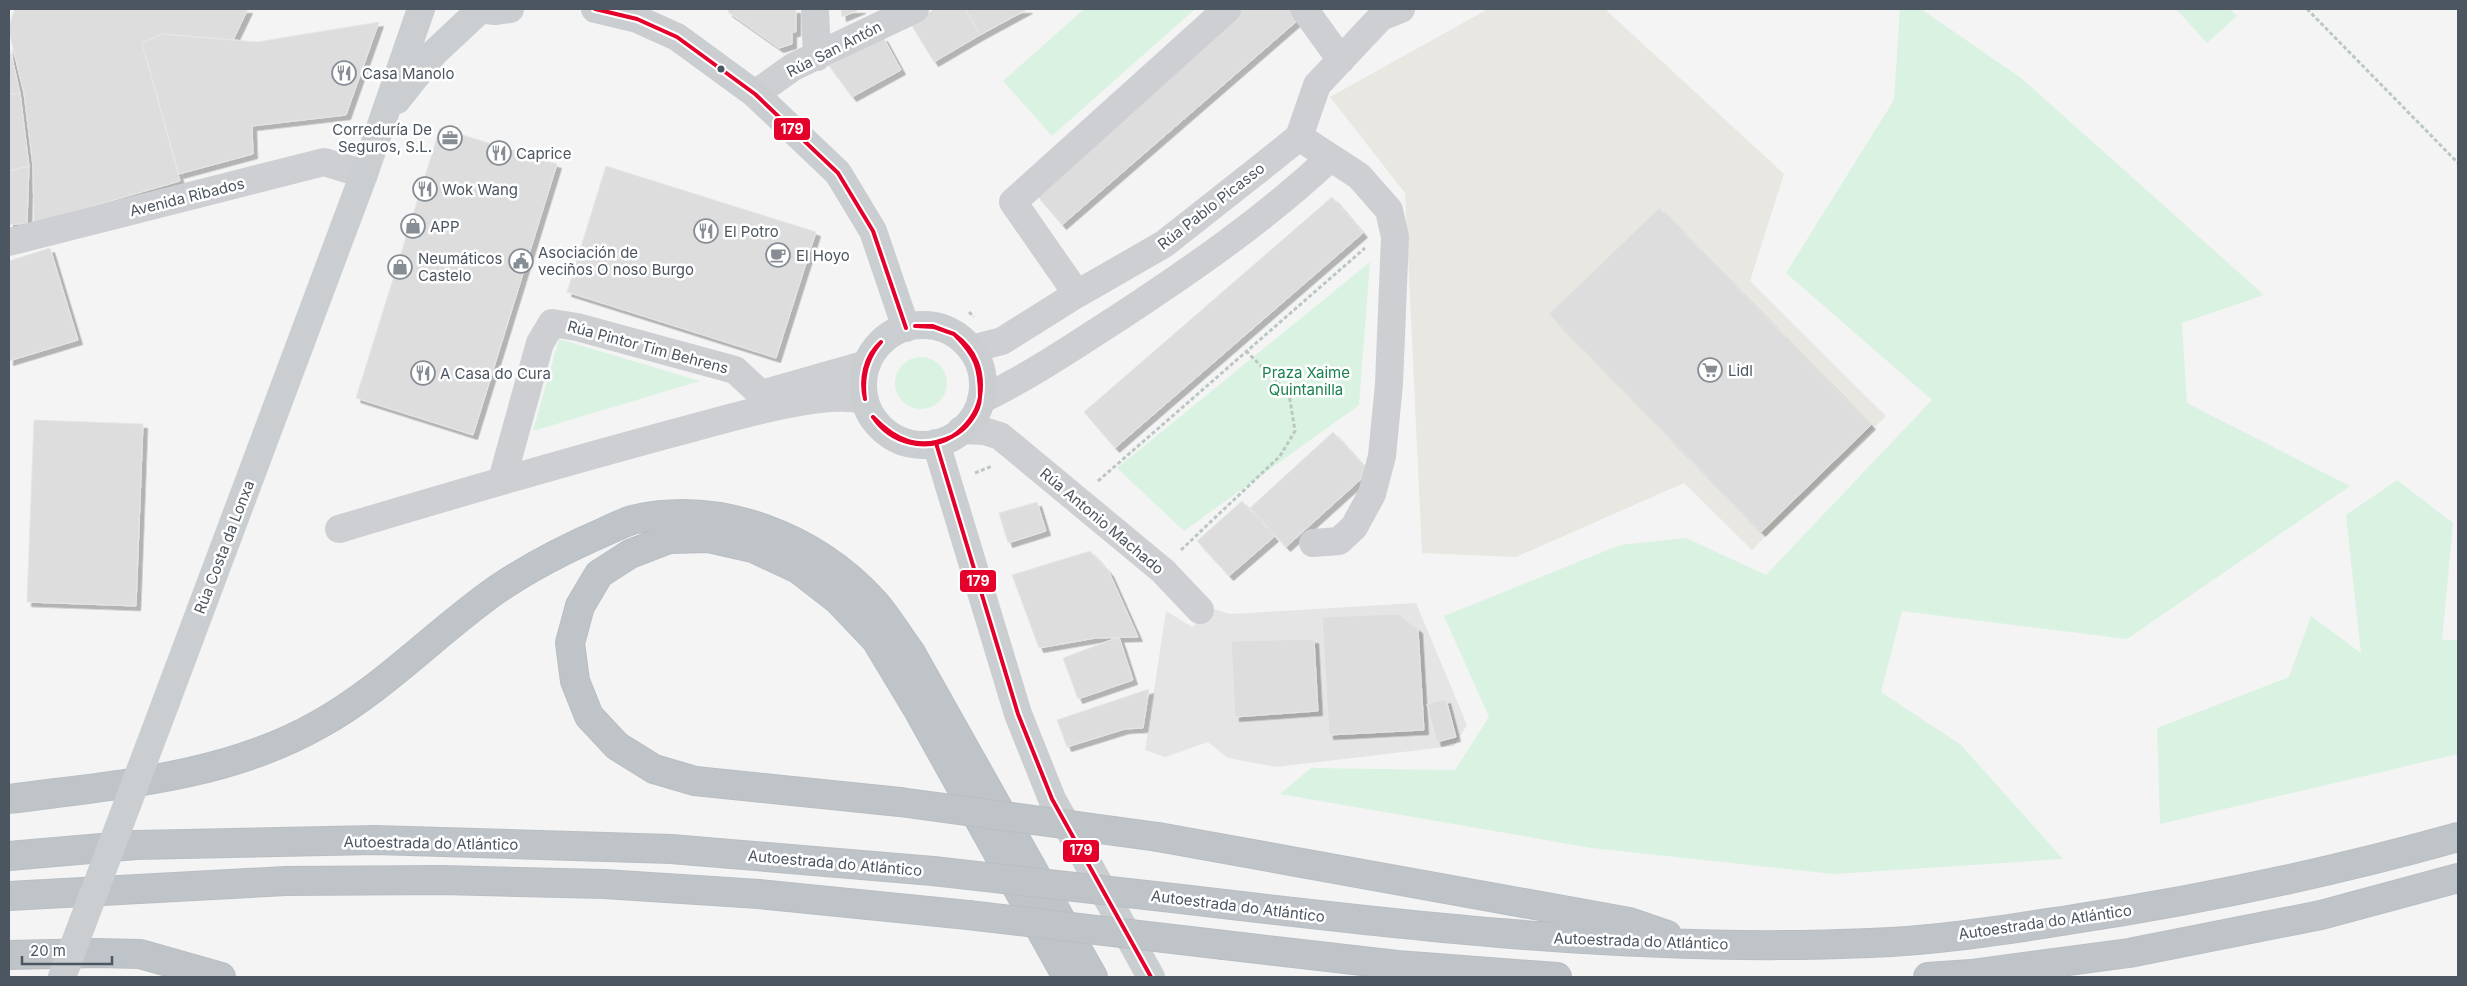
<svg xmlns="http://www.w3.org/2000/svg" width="2467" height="986" viewBox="0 0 2467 986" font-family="Inter,sans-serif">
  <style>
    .commercial { fill: #e8e7e2 }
    .education { fill: #e6e5e6 }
    .green { fill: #daf2e2 }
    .building { fill: #ddddde; stroke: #e5e6e7; filter: url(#shadow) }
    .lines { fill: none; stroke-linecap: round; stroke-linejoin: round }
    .highway-casing { stroke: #b9bec2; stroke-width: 30 }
    .path { stroke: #bbc7c3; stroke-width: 3; stroke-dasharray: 4 2.5; stroke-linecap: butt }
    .minor { stroke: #cdcfd2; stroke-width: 28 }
    .major { stroke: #caced0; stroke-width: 28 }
    .highway { stroke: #bfc4c8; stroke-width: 28 }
    .highway-bridge-casing { stroke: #b9bec2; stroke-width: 30; stroke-linecap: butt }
    .major-bridge { stroke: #caced0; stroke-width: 28 }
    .highway-bridge { stroke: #bfc4c8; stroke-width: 28 }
    .bus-1-casing { stroke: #fff; stroke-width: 8 }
    .bus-1 { stroke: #e4002b; stroke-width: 4 }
    .bus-dot { fill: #4b5660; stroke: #fff; stroke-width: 2 }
    .labels { text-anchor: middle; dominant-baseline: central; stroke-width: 5; stroke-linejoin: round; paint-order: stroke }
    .street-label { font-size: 15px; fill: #4b5660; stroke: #fff }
    .poi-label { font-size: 15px; fill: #4b5660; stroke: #fff; text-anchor: start }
    .park-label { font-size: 15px; fill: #1a824d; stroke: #fff }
    .line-badge { stroke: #fff; stroke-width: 2 }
    .badge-label { font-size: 14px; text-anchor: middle; font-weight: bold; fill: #fff }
  </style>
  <defs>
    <filter id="shadow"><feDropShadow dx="4.5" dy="4.5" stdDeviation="0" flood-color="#0004"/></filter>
  </defs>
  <rect width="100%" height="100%" fill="#f4f4f4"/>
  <path class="commercial" d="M 1488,9 L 1605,9 L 1784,174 L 1750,281 L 1886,416 L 1752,550 L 1684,483 L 1516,557 L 1422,553 L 1405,193 L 1330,97 Z"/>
  <path class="education" d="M 1416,603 L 1467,725 L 1454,746 L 1276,767 L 1228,758 L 1208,742 L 1165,757 L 1145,750 L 1166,611 L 1192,627 L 1214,609 L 1230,614 Z"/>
  <path class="green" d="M 1084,9 L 1195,9 L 1052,136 L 1003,81 Z
    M 1900,9 L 1921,9 L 2021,78 L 2264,295 L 2182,323 L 2187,403 L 2350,486 L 2127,639 L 1902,611 L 1881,692 L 1961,745 L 2063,859 L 1834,874 L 1592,848 L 1280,794 L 1311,768 L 1455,770 L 1489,717 L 1444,616 L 1620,545 L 1686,538 L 1766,575 L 1932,400 L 1786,273 L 1894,100 Z
    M 2176,9 L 2230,9 L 2237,16 L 2207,43 Z
    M 1370,262 L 1359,405 L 1184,531 L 1117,468 Z
    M 559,339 L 700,381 L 533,431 Z
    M895 383a26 26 0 1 1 52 0a26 26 0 1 1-52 0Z
    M 2397,480 L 2453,523 L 2442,640 L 2458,640 L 2458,754 L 2160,824 L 2157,728 L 2289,677 L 2311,616 L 2361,653 L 2346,515 Z"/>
  <path class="building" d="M 15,9 L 248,9 L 233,40 L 162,34 L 142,43 L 180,181 L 34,223 L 33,166 L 24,93 L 9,32 L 9,25 Z
    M 729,9 L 796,9 L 796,32 L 792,32 L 792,44 L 779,48 L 728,12 Z
    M 841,9 L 861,9 L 842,17 Z
    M 935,9 L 965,9 L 980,35 L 934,62 L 910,23 Z
    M 965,9 L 1028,9 L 980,35 Z
    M 1241,9 L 1300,9 L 1305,14 L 1062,225 L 1032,190 Z
    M 379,22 L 346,115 L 252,126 L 253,154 L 179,174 L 142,43 L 162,34 L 257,42 Z
    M 883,37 L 901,70 L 852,97 L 829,66 Z
    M 9,45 L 20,93 L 9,95 Z
    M 20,93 L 29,166 L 9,171 L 9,95 Z
    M 440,128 L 557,164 L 473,435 L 356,398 Z
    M 29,166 L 27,223 L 9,225 L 9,171 Z
    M 606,166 L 816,232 L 776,358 L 567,292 Z
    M 1332,197 L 1363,233 L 1115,448 L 1084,412 Z
    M 1659,208 L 1871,425 L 1761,532 L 1549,314 Z
    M 50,248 L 78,340 L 9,361 L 9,261 Z
    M 34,420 L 143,424 L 136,606 L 27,602 Z
    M 1333,432 L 1369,472 L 1286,547 L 1250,508 Z
    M 1242,501 L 1274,537 L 1229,576 L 1197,541 Z
    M 1037,502 L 1046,531 L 1008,543 L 999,513 Z
    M 1090,551 L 1109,572 L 1138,637 L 1096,638 L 1039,648 L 1012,575 Z
    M 1398,614 L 1418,629 L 1424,730 L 1329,735 L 1322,617 Z
    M 1119,637 L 1133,680 L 1078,699 L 1063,658 Z
    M 1314,639 L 1318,711 L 1235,717 L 1231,641 Z
    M 1149,689 L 1143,728 L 1125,729 L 1067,747 L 1057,720 Z
    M 1446,699 L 1456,737 L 1437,742 L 1427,704 Z"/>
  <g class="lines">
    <g class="highway-casing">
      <path id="highway" d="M 9,799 C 114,785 224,778 318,725 C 385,688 437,631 499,588 C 532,566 567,548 604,532 C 613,528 623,523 632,520 C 721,499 815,537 875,603 C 888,618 899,637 911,653 L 1093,977
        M 900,802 L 695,781 L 654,769 L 617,746 L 589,716 L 575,681 L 570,643 L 580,606 L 599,574 L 630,554 L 669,539 L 709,538 L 753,548 L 798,569 L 838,600 L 876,640 L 917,708 L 1067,977
        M 1158,837 L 1629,922 L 1667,935
        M 9,856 L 136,845 L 375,840 L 671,849 L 933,871
        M 9,896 L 286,881 L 442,880 L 604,884 L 759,894 L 968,915
        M 1190,900 C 1416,927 1642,953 1870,943 C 1936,941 2003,930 2068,920 C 2199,900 2330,873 2458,837
        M 1224,945 L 1397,965 L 1557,977
        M 9,955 L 97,953 L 140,954 L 221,977
        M 1928,977 L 1971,974 L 2129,953 L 2321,915 L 2458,878"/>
    </g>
    <path class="path" d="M 2307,9 L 2458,163
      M 969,312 L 974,317
      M 975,473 L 992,466
      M 1098,481 L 1365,248
      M 1181,550 L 1280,456 L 1295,431 L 1289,394 L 1246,351"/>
    <path class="minor" d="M 815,9 L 817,57
      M 1304,9 L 1341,60
      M 755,94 L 793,67 L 915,9
      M 1299,137 L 1359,176 L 1389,210 L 1395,237 L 1389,384 L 1382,456 L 1372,494 L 1354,527 L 1339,541 L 1313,543
      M 9,242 L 324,162 L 364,174
      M 1077,294 L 1013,202 L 1227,9
      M 971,349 L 1002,341 L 1077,294 L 1164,244 L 1263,166 L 1299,137 L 1317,85 L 1381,17 L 1401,9
      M 981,400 C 1030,376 1075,346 1121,316 C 1194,268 1266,218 1330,158
      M 961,430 L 984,431 L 1000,436 L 1163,571 L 1200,610
      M 502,480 L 540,343 L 552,323 L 577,327 L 735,370 L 761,394 L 867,364
      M 339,529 C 449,496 559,464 670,434 C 714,423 825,387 865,401"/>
    <path class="major" d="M 479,9 L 495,11 L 510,9
      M 595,9 L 637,19 L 677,37 L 755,94 L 838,173 L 873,231 L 906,328
      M 397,100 L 434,53 L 481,9
      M863 385a60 60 0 1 1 120 0a60 60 0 1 1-120 0Z
      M 936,443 L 1018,714 L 1052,799 L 1151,977
      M 166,702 L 364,174 L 421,9"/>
    <use href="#highway" class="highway"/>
    <g class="highway-bridge-casing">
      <path id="highway-bridge" d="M 900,802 L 1158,837
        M 933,871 L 1190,900
        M 968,915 L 1224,945"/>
    </g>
    <path class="major-bridge" d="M 62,977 L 166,702"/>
    <use href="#highway-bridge" class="highway-bridge"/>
    <g class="bus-1-casing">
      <path id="bus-1" d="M 595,9 L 637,19 L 677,37 L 755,94 L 838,173 L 873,231 L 906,328
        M 915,326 L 934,327 L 954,334
        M 915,326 L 933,326 L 954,334
        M 955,335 C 976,350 984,372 980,397
        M 955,335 C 976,356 980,368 980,397
        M 865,399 C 860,379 865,356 881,342
        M 865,399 C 862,378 866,359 881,342
        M 873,417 C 897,442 920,451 953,436
        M 873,417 C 890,443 926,453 953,436
        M 953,436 C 966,427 977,413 980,397
        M 953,436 C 966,430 980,412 980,397
        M 936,443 L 1018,714 L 1052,799 L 1151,977"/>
    </g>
    <use href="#bus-1" class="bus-1"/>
  </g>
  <defs>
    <g id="restaurant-ring" transform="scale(1.25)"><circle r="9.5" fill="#fff" stroke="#868d94" stroke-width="1.5"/><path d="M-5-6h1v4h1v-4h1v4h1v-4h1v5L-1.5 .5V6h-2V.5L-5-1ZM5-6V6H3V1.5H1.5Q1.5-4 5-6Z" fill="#868d94"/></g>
    <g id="office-ring" transform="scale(1.25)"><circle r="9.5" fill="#fff" stroke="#868d94" stroke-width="1.5"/><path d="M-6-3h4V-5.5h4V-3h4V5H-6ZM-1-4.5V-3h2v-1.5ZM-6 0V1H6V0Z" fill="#868d94"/></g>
    <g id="shop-ring" transform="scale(1.25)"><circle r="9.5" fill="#fff" stroke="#868d94" stroke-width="1.5"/><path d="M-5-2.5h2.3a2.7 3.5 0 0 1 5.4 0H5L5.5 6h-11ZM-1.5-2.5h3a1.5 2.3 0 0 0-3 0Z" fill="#868d94"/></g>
    <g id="cafe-ring" transform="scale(1.25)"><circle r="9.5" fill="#fff" stroke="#868d94" stroke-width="1.5"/><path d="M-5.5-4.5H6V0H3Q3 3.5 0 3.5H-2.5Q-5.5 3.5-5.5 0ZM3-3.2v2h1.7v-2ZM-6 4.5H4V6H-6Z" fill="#868d94"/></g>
    <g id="civic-ring" transform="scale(1.25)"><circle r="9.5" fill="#fff" stroke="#868d94" stroke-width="1.5"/><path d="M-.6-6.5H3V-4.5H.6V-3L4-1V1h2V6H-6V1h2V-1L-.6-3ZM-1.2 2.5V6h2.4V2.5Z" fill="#868d94"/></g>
    <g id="supermarket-ring" transform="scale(1.25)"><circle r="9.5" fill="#fff" stroke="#868d94" stroke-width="1.5"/><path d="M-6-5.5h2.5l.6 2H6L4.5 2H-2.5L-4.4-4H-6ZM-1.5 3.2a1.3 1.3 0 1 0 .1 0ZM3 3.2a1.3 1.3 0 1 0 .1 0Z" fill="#868d94"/></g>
  </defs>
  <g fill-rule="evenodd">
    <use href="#restaurant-ring" x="344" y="73"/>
    <use href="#office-ring" x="450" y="138"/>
    <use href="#restaurant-ring" x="499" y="153"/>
    <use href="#restaurant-ring" x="425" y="189"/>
    <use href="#shop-ring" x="413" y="226"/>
    <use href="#restaurant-ring" x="706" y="231"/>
    <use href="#cafe-ring" x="778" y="255"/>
    <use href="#civic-ring" x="521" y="261"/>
    <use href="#shop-ring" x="400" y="267"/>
    <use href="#supermarket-ring" x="1710" y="370"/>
    <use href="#restaurant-ring" x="423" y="373"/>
  </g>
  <circle class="bus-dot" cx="721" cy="69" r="4.5"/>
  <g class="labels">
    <g class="street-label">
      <text transform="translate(834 49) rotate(-27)">Rúa San Antón</text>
      <text transform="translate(187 197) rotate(-14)">Avenida Ribados</text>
      <text transform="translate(1211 206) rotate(-38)">Rúa Pablo Picasso</text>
      <text transform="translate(648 347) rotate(15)">Rúa Pintor Tim Behrens</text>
      <text transform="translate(1102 521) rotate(40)">Rúa Antonio Machado</text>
      <text transform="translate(224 547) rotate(-69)">Rúa Costa da Lonxa</text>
      <text transform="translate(431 843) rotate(1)">Autoestrada do Atlántico</text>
      <text transform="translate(835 863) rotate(5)">Autoestrada do Atlántico</text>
      <text transform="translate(1238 906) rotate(7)">Autoestrada do Atlántico</text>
      <text transform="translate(2045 922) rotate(-8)">Autoestrada do Atlántico</text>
      <text transform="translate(1641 941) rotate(2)">Autoestrada do Atlántico</text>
    </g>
    <g class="poi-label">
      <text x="362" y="73">Casa Manolo</text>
      <text x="432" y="129" text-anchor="end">Correduría De<tspan x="432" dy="17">Seguros, S.L.</tspan></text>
      <text x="516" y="153">Caprice</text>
      <text x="442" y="189">Wok Wang</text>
      <text x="430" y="226">APP</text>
      <text x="724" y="231">El Potro</text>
      <text x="538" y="252">Asociación de<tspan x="538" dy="17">veciños O noso Burgo</tspan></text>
      <text x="796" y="255">El Hoyo</text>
      <text x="418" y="258">Neumáticos<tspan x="418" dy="17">Castelo</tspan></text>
      <text x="1728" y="370">Lidl</text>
      <text x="440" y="373">A Casa do Cura</text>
    </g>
    <g class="park-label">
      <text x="1306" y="372">Praza Xaime<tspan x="1306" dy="17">Quintanilla</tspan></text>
    </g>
  </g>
  <g class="line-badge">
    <rect x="773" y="117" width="38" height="24" rx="5" fill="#e4002b"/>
    <rect x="959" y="569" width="38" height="24" rx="5" fill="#e4002b"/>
    <rect x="1062" y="839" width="38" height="24" rx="5" fill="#e4002b"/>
  </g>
  <g class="badge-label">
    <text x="792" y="134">179</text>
    <text x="978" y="586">179</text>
    <text x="1081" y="855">179</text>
  </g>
  <rect width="2467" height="986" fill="none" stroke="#4b5660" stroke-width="20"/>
  <path d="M22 956v8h90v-8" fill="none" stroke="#4b5660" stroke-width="2.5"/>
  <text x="30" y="956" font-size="15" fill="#4b5660" stroke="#ffffff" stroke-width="4" paint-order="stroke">20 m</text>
</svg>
